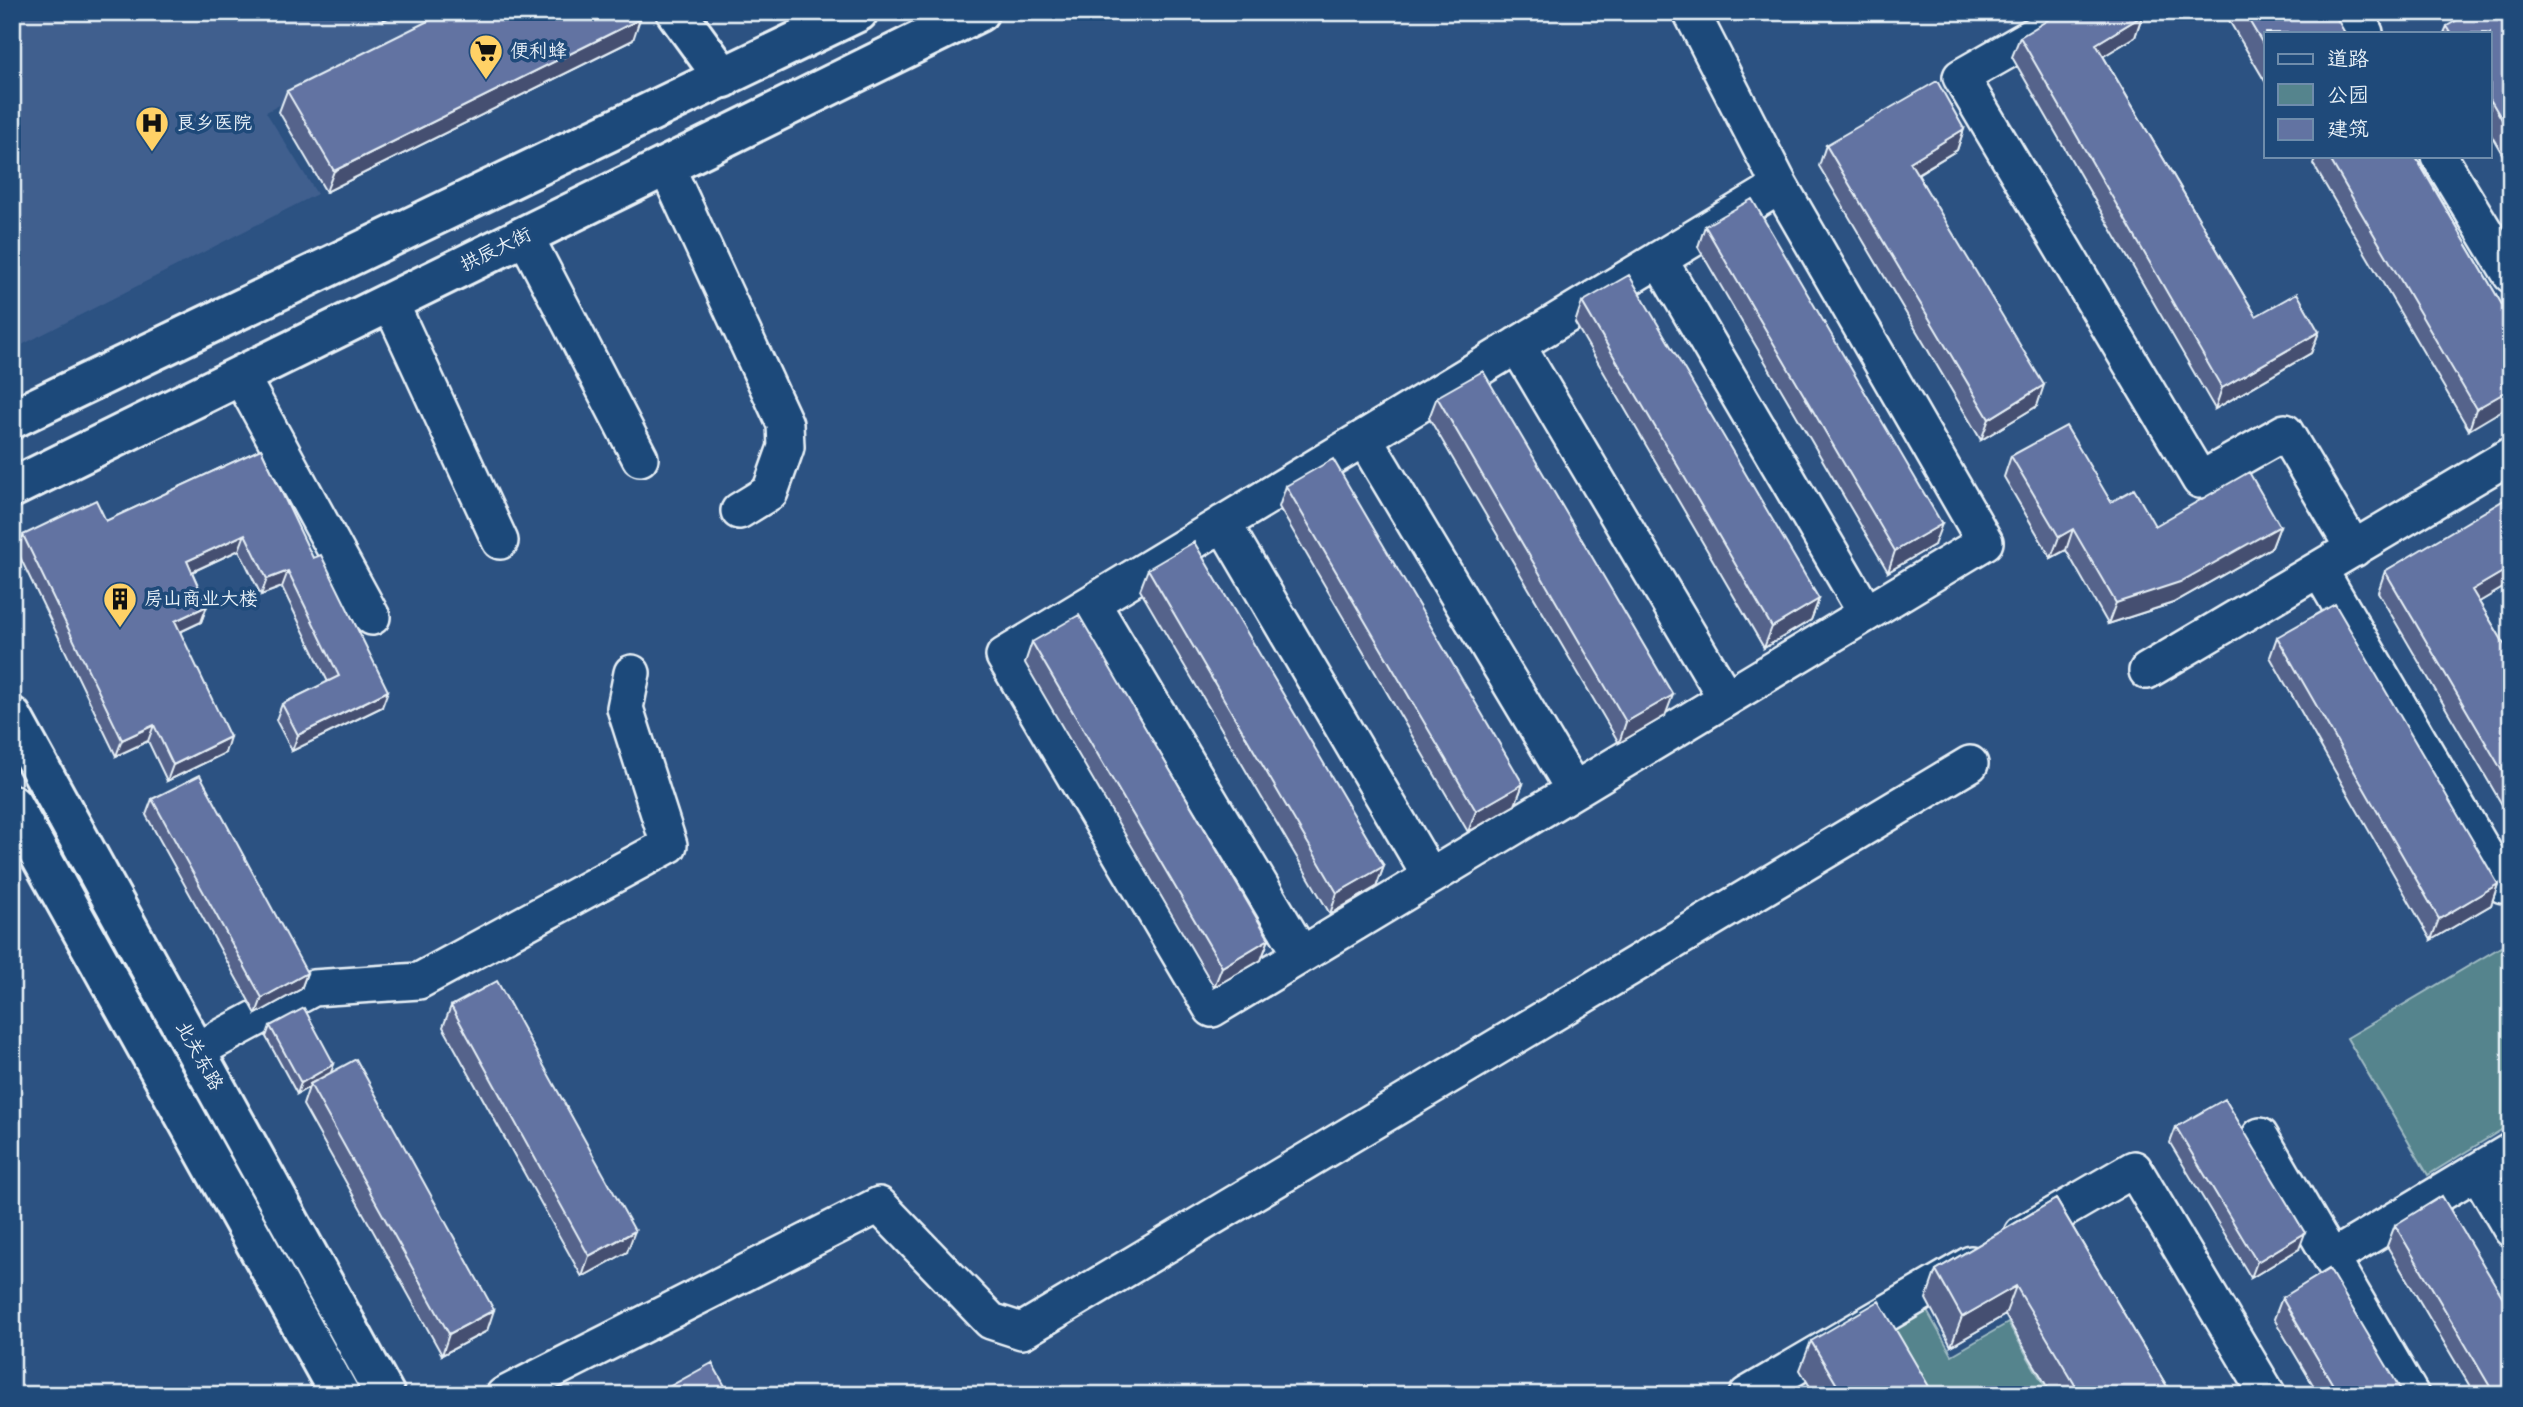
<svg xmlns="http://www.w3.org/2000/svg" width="2523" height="1407" viewBox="0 0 2523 1407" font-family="'Architects Daughter','LXGW WenKai TC',sans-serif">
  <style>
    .built { fill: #3f5f8e }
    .green { fill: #55848d; stroke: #9ebac2; stroke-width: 2 }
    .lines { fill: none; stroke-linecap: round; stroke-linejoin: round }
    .street-casing { stroke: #e8f1f8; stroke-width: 40 }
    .secondary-casing { stroke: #e8f1f8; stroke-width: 44 }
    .street { stroke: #1f4a7a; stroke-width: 35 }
    .secondary { stroke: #1f4a7a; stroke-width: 38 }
    .wall { fill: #54638b; stroke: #e8f1f8; stroke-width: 2 }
    .shaded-wall { fill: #455071; stroke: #e8f1f8; stroke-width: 2 }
    .building { fill: #6273a2; stroke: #e8f1f8; stroke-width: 2 }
    .labels { text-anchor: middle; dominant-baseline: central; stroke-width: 7; stroke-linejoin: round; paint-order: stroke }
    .poi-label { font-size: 19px; fill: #e8f1f8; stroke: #1f4a7a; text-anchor: start }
    .street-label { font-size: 19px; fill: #e8f1f8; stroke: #1f4a7a }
  </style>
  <rect width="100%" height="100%" fill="#2c5282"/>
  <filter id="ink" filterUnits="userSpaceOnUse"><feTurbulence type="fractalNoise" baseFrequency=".0143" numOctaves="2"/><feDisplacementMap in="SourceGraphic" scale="14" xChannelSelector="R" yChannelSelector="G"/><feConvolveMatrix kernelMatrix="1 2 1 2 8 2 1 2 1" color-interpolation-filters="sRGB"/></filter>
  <g filter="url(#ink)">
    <path class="built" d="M 12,12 L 462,12 L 266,112 L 317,194 L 12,350 Z"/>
    <path class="green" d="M 2511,941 L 2511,1124 L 2428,1175 L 2347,1038 Z
      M 1923,1304 L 1952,1355 L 2008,1323 L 2050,1395 L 1915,1395 L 1878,1331 Z"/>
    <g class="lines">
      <g class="street-casing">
        <path id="street" d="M 1691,12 L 1780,186 L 1985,542 L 1212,1009 L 1004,656 L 1780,186
          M 2075,12 L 1961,77 L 2200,480 L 2285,432 L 2354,549
          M 2353,12 L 2365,33
          M 2439,156 L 2511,275
          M 666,166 L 785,424 L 786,447 L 770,492 L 739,511
          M 525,236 L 640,458
          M 1659,259 L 1866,613
          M 390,302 L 500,541
          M 1517,345 L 1726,698
          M 240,375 L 372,617
          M 1364,438 L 1574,790
          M 1223,523 L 1430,876
          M 2319,569 L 2503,885
          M 1092,603 L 1301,954
          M 2147,671 L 2511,455
          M 196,1051 L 313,988 L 419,981 L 669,845 L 625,708 L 632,673
          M 2260,1136 L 2411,1395
          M 2477,1171 L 2511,1229
          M 2022,1234 L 2134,1169 L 2268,1395
          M 2332,1258 L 2511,1151
          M 504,1395 L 879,1205 L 991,1321 L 1022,1331 L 1970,764
          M 1747,1395 L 1971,1264"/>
      </g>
      <g class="secondary-casing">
        <path id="secondary" d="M 676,12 L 724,78
          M 12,419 L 858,12
          M 12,488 L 979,12
          M 12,717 L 385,1395
          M 12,805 L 340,1395"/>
      </g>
      <use href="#street" class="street"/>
      <use href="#secondary" class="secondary"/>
    </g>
    <path class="wall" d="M 380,12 L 398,12 L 384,20 Z
      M 2224,12 L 2333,12 L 2266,33 L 2266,83 Z
      M 2511,12 L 2511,169 L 2490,133 L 2490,33 L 2444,33 L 2447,26 Z
      M 2142,16 L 2135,37 L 2103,56 L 2256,316 L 2319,332 L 2311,353 L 2215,409 L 2012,57 L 2020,37 Z
      M 633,40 L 326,192 L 279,112 L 287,91 Z
      M 1964,129 L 1957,150 L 1918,174 L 2037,406 L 1981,440 L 1819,166 L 1826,145 Z
      M 2316,156 L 2415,156 L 2511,320 L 2469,430 L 2313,164 Z
      M 1705,226 L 1934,545 L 1888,572 L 1698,247 Z
      M 1582,302 L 1819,599 L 1811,620 L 1764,648 L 1575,323 Z
      M 1437,397 L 1665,716 L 1619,743 L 1429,418 Z
      M 261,449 L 382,707 L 292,751 L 276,720 L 282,704 L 328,682 L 282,587 L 261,595 L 239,550 L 192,572 L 207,606 L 201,622 L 180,632 L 225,753 L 167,781 L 148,741 L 116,756 L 17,551 L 23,535 L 106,521 Z
      M 2011,456 L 2111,502 L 2155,526 L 2280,526 L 2272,547 L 2173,603 L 2108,624 L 2066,550 L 2051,558 L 2004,477 Z
      M 1286,486 L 1523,784 L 1515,805 L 1468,832 L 1279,507 Z
      M 2511,501 L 2511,583 L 2479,602 L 2511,655 L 2511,820 L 2378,592 L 2385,571 Z
      M 1148,569 L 1384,866 L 1376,887 L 1330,914 L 1140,590 Z
      M 2277,637 L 2498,884 L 2491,905 L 2431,940 L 2270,657 Z
      M 1032,642 L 1269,939 L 1261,960 L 1214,987 L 1025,663 Z
      M 152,799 L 307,973 L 301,989 L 256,1014 L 146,815 Z
      M 451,1006 L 627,1252 L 582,1277 L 443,1027 Z
      M 270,1026 L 334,1064 L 330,1073 L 487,1331 L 442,1355 L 303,1105 L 309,1087 L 297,1094 L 266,1037 Z
      M 2176,1127 L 2299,1249 L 2251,1278 L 2170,1143 Z
      M 2056,1199 L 2172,1395 L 2052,1395 L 2005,1315 L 1951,1346 L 1926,1299 L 1936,1270 Z
      M 2395,1225 L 2511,1395 L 2475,1395 L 2387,1246 Z
      M 2282,1298 L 2404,1395 L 2319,1395 L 2274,1319 Z
      M 1811,1341 L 1934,1395 L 1815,1395 L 1800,1370 Z
      M 667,1388 L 730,1395 L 664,1395 Z"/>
    <path class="shaded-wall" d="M 387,12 L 398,12 L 384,20 Z
      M 2142,16 L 2135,37 L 2089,65 L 2096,44 Z
      M 640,19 L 633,40 L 326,192 L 334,171 Z
      M 1964,129 L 1957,150 L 1903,182 L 1910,162 Z
      M 2319,332 L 2311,353 L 2215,409 L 2222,388 Z
      M 2044,385 L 2037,406 L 1981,440 L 1989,419 Z
      M 2511,389 L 2511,405 L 2469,430 L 2476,409 Z
      M 1942,524 L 1934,545 L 1888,572 L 1895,551 Z
      M 2280,526 L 2272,547 L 2173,603 L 2108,624 L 2116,603 Z
      M 2073,529 L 2066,550 L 2051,558 L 2059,537 Z
      M 245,534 L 239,550 L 181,577 L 187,561 Z
      M 2511,567 L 2511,583 L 2464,611 L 2472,590 Z
      M 288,571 L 282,587 L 261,595 L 267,579 Z
      M 1819,599 L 1811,620 L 1764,648 L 1772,627 Z
      M 207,606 L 201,622 L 169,637 L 175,621 Z
      M 388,691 L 382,707 L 292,751 L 298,735 Z
      M 1673,695 L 1665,716 L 1619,743 L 1626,722 Z
      M 154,725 L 148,741 L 116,756 L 122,740 Z
      M 230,737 L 225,753 L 167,781 L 173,765 Z
      M 1523,784 L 1515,805 L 1468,832 L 1476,811 Z
      M 1384,866 L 1376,887 L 1330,914 L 1337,893 Z
      M 2498,884 L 2491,905 L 2431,940 L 2439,919 Z
      M 1269,939 L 1261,960 L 1214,987 L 1222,967 Z
      M 307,973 L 301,989 L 256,1014 L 262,998 Z
      M 334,1064 L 330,1075 L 310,1084 L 309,1087 L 297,1094 L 301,1083 Z
      M 635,1231 L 627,1252 L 582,1277 L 589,1256 Z
      M 2305,1233 L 2299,1249 L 2251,1278 L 2257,1262 Z
      M 2016,1286 L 2005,1315 L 1951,1346 L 1962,1317 Z
      M 494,1310 L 487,1331 L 442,1355 L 449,1334 Z"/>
    <path class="building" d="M 446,12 L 636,12 L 640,19 L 334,171 L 287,91 Z
      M 2061,12 L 2140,12 L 2142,16 L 2096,44 L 2256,316 L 2297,293 L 2319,332 L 2222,388 L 2020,37 Z
      M 2244,12 L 2333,12 L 2345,33 L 2266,33 L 2266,49 Z
      M 2471,12 L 2511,12 L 2511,135 L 2490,99 L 2490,33 L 2451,33 L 2447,26 Z
      M 1937,81 L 1964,129 L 1910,162 L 2044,385 L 1989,419 L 1826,145 Z
      M 2328,156 L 2415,156 L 2511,320 L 2511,389 L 2476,409 Z
      M 1752,199 L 1942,524 L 1895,551 L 1705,226 Z
      M 1629,275 L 1819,599 L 1772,627 L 1582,302 Z
      M 1483,371 L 1673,695 L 1626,722 L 1437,397 Z
      M 2066,426 L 2111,502 L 2134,489 L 2155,526 L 2249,472 L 2280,526 L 2180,582 L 2116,603 L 2073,529 L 2059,537 L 2011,456 Z
      M 261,449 L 313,558 L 321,555 L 388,691 L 298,735 L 282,704 L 339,676 L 288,571 L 267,579 L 245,534 L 187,561 L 207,606 L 175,621 L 230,737 L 173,765 L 154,725 L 122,740 L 23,535 L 96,500 L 106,521 Z
      M 1333,459 L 1523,784 L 1476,811 L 1286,486 Z
      M 2509,497 L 2511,501 L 2511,567 L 2472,590 L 2511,655 L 2511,786 L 2385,571 Z
      M 1194,542 L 1384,866 L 1337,893 L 1148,569 Z
      M 2335,604 L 2498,884 L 2439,919 L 2277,637 Z
      M 1079,615 L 1269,939 L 1222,967 L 1032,642 Z
      M 200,775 L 307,973 L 262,998 L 152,799 Z
      M 497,981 L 635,1231 L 589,1256 L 451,1006 Z
      M 304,1008 L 334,1064 L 301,1083 L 270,1026 Z
      M 356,1059 L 494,1310 L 449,1334 L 310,1084 Z
      M 2225,1099 L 2305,1233 L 2257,1262 L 2176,1127 Z
      M 2442,1196 L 2511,1311 L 2511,1395 L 2495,1395 L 2395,1225 Z
      M 2056,1199 L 2172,1395 L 2081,1395 L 2016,1286 L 1962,1317 L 1936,1270 Z
      M 2329,1269 L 2404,1395 L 2339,1395 L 2282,1298 Z
      M 1879,1301 L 1934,1395 L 1843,1395 L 1811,1341 Z
      M 712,1363 L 730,1395 L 670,1395 L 667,1388 Z"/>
  </g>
  <defs>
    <g id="supermarket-pin" transform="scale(1.75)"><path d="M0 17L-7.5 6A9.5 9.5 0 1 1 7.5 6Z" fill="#ffd166" stroke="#1f4a7a"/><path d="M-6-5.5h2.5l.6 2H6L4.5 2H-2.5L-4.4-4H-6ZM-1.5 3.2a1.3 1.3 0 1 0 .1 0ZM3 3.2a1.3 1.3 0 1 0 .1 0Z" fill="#111"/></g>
    <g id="hospital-pin" transform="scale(1.75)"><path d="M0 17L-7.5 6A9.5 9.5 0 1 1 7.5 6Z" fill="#ffd166" stroke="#1f4a7a"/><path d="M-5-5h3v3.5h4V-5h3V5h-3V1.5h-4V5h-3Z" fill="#111"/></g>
    <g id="building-pin" transform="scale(1.75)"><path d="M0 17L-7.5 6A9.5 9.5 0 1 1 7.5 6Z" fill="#ffd166" stroke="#1f4a7a"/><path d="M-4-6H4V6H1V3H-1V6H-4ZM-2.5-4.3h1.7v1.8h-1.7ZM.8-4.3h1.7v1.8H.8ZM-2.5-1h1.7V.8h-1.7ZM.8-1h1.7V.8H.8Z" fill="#111"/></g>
  </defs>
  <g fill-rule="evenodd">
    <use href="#supermarket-pin" x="486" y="51"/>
    <use href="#hospital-pin" x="152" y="123"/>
    <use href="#building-pin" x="120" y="599"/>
  </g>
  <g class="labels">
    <g class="poi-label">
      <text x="510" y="51">便利蜂</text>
      <text x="176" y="123">良乡医院</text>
      <text x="144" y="599">房山商业大楼</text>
    </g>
    <g class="street-label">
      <text transform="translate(496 250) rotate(-26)">拱辰大街</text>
      <text transform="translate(199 1056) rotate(61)">北关东路</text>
    </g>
  </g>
  <rect width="2523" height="1407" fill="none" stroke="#1f4a7a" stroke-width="42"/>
  <rect x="21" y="21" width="2481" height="1365" fill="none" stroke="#e8f1f8" stroke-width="2.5" filter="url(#ink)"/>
  <rect x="2264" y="32" width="228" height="126" fill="#1f4a7a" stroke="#6f8dac" stroke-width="2"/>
  <rect x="2278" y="54" width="35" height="10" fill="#1f4a7a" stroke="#6f8dac" stroke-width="2"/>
  <text x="2327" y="66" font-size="21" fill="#e8f1f8">道路</text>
  <rect x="2278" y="84" width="35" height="21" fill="#55848d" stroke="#6f8dac" stroke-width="2"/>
  <text x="2327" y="102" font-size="21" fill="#e8f1f8">公园</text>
  <rect x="2278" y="119" width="35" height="21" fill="#6273a2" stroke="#6f8dac" stroke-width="2"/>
  <text x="2327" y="136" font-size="21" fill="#e8f1f8">建筑</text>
</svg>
